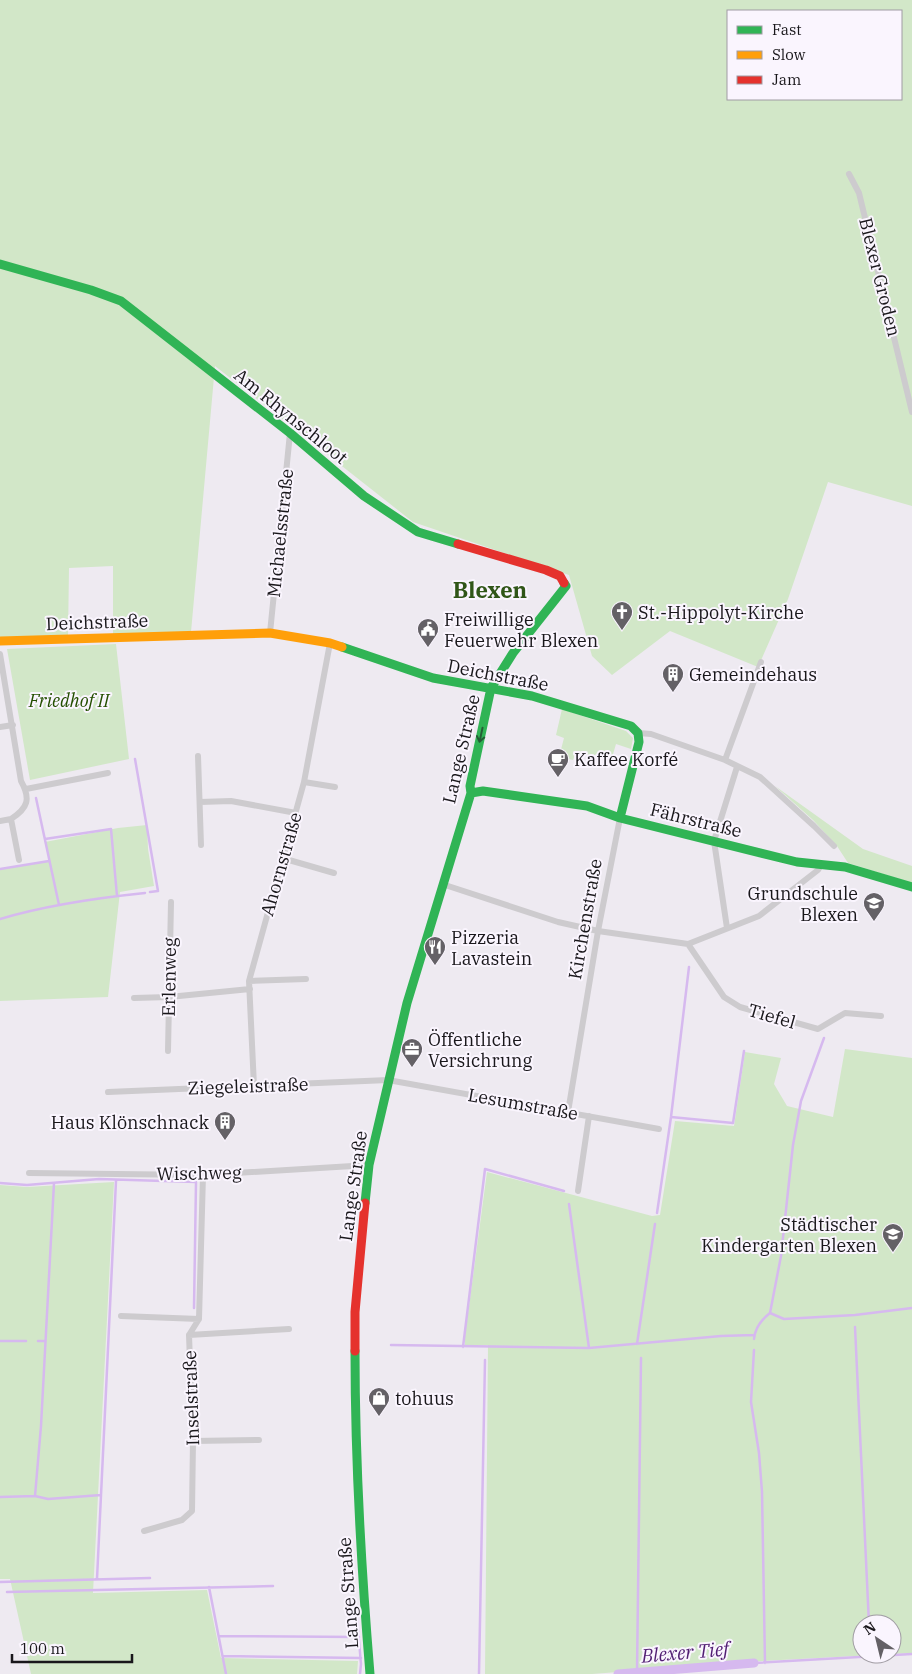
<svg xmlns="http://www.w3.org/2000/svg" width="912" height="1674" viewBox="0 0 912 1674" font-family="'IBM Plex Serif',serif">
  <style>
    .green { fill: #d2e7c8; fill-rule: evenodd }
    .lines { fill: none; stroke-linecap: round; stroke-linejoin: round }
    .stream { stroke: #d6b9ef; stroke-width: 2.5 }
    .canal { stroke: #d6b9ef; stroke-width: 9 }
    .street { stroke: #cdcbce; stroke-width: 6 }
    .fast { stroke: #30b455; stroke-width: 9 }
    .slow { stroke: #ff9f0a; stroke-width: 9 }
    .jam { stroke: #e5322d; stroke-width: 9 }
    .oneway { stroke: #235e35 }
    .labels { text-anchor: middle; dominant-baseline: central; stroke-width: 4; stroke-linejoin: round; paint-order: stroke }
    .street-label { font-size: 18px; fill: #19171b; stroke: #faf5fe }
    .poi-label { font-size: 18px; fill: #19171b; stroke: #faf5fe; text-anchor: start }
    .park-label { font-size: 18px; font-style: italic; fill: #244f00; stroke: #faf5fe }
    .water-label { font-size: 19px; font-style: italic; fill: #501d72; stroke: #faf5fe }
    .district-label { font-size: 22px; font-weight: bold; fill: #305618; stroke: #faf5fe }
  </style>
  <rect width="100%" height="100%" fill="#eeeaf1"/>
  <path class="green" d="M 0,0 L 912,0 L 912,506 L 828,482 L 788,599 L 758,667 L 670,631 L 612,675 L 592,656 L 569,575 L 413,522 L 215,366 L 191,632 L 113,635 L 113,566 L 69,568 L 68,636 L 0,637 ZM 728,11 L 901,11 L 901,99 L 728,99 Z
    M 116,644 L 129,759 L 30,780 L 7,649 Z
    M 562,709 L 626,731 L 633,738 L 631,749 L 616,744 L 611,761 L 576,752 L 573,760 L 559,757 L 564,738 L 556,735 Z
    M 775,786 L 863,849 L 912,866 L 912,883 L 848,863 L 837,846 L 813,820 Z
    M 147,825 L 148,849 L 154,886 L 120,892 L 108,997 L 0,1001 L 0,869 L 49,861 L 45,842 L 118,828 Z
    M 845,1049 L 912,1058 L 912,1653 L 762,1661 L 592,1674 L 485,1674 L 488,1345 L 465,1345 L 465,1336 L 487,1172 L 652,1216 L 660,1215 L 675,1121 L 734,1126 L 745,1052 L 781,1058 L 774,1084 L 787,1106 L 833,1117 ZM 862,1624 L 892,1624 L 892,1654 L 862,1654 Z
    M 114,1182 L 93,1593 L 207,1590 L 221,1658 L 358,1661 L 357,1674 L 31,1674 L 10,1579 L 0,1579 L 0,1185 L 27,1187 Z"/>
  <g class="lines">
    <path class="stream" d="M 135,759 L 158,891 L 150,892
      M 36,798 L 59,905
      M 45,839 L 111,829 L 117,896
      M 0,869 L 49,861
      M 0,919 C 47,905 96,898 145,893
      M 671,1117 L 733,1123 L 744,1051
      M 0,1183 L 27,1185 L 99,1179 L 196,1182 L 194,1308
      M 569,1204 L 589,1348
      M 657,1213 L 671,1117 L 689,967
      M 770,1313 L 784,1319 L 855,1315 L 912,1308
      M 855,1327 L 869,1624
      M 754,1339 C 755,1328 761,1320 770,1313 L 781,1256 L 793,1145 L 801,1101 L 824,1038
      M 0,1341 L 26,1341
      M 38,1341 L 45,1341
      M 637,1344 L 655,1224
      M 391,1345 L 589,1348 L 721,1336 L 754,1335
      M 463,1347 L 485,1169 L 564,1191
      M 754,1350 L 751,1402 L 759,1453 L 762,1492 L 765,1663
      M 35,1496 L 41,1426 L 54,1183
      M 0,1497 L 35,1496 L 48,1499 L 101,1495
      M 97,1579 L 116,1181
      M 0,1582 L 150,1578
      M 209,1587 L 226,1674
      M 7,1592 L 273,1586
      M 357,1618 L 361,1664 L 360,1674
      M 219,1636 L 359,1637
      M 223,1656 L 361,1658
      M 754,1663 L 912,1654
      M 637,1672 L 641,1358
      M 479,1674 L 485,1360"/>
    <path class="canal" d="M 618,1674 L 754,1663"/>
    <path class="street" d="M 849,174 L 859,193 L 912,412
      M 270,633 L 290,433
      M 0,654 L 21,781 C 31,799 28,808 11,819 L 19,860
      M 0,727 L 13,725
      M 638,733 L 651,734 L 725,760 L 760,777 L 814,826 L 834,846
      M 198,756 L 201,845
      M 725,760 L 761,662
      M 304,782 L 335,787
      M 26,789 L 108,773
      M 200,802 L 231,801 L 296,813
      M 0,821 L 11,819
      M 282,858 L 334,873
      M 442,884 L 558,922 L 598,931 L 688,944 L 759,916 L 818,870 L 821,865
      M 727,928 L 714,841 L 737,767
      M 688,944 L 724,997 L 740,1007 L 818,1029 L 845,1013 L 881,1016
      M 249,981 L 306,979
      M 134,998 L 169,997 L 250,989
      M 168,1051 L 171,902
      M 254,1086 L 249,981 L 304,782 L 330,643
      M 108,1092 L 388,1080 L 659,1129
      M 568,1112 L 598,931 L 620,818
      M 29,1173 L 203,1175 L 369,1165
      M 578,1191 L 589,1116
      M 121,1316 L 199,1319
      M 189,1335 L 289,1329
      M 193,1441 L 259,1440
      M 144,1531 L 182,1520 L 192,1511 L 193,1441 L 189,1335 L 199,1319 L 203,1175"/>
    <path class="fast" d="M 0,264 L 91,290 L 121,301 L 290,433 L 364,496 L 418,532 L 458,544
      M 342,647 L 433,678 L 532,696 L 631,726 L 638,733 L 639,742 L 620,818
      M 471,793 L 483,791 L 587,806 L 620,818 L 797,862 L 845,867 L 912,887
      M 365,1203 L 369,1165 L 407,1003 L 471,793 L 470,786 L 491,688 L 513,653 L 566,586 L 564,583
      M 355,1351 C 355,1459 361,1566 370,1674"/>
    <path class="slow" d="M 0,641 L 270,633 L 330,643 L 342,647"/>
    <path class="jam" d="M 458,544 L 546,570 L 560,576 L 564,583
      M 355,1351 L 355,1312 L 365,1203"/>
  </g>
  <defs><path id="oneway-shaft" d="M-6 0H5M1.5-3L5.5 0L1.5 3" fill="none" stroke-width="1.6" stroke-linecap="round" stroke-linejoin="round" transform="scale(1.25)"/></defs>
  <use class="oneway" href="#oneway-shaft" transform="translate(481 735) rotate(102)"/>
  <defs>
    <g id="church-pin" transform="scale(1.125)"><path d="M0 17L-7.5 6A9.5 9.5 0 1 1 7.5 6Z" fill="#646166" stroke="#faf5fe"/><path d="M-1.2-6h2.4v3.5h3.3v2.4h-3.3V6h-2.4V-.1h-3.3v-2.4h3.3Z" fill="#fff"/></g>
    <g id="civic-pin" transform="scale(1.125)"><path d="M0 17L-7.5 6A9.5 9.5 0 1 1 7.5 6Z" fill="#646166" stroke="#faf5fe"/><path d="M-.6-6.5H3V-4.5H.6V-3L4-1V1h2V6H-6V1h2V-1L-.6-3ZM-1.2 2.5V6h2.4V2.5Z" fill="#fff"/></g>
    <g id="building-pin" transform="scale(1.125)"><path d="M0 17L-7.5 6A9.5 9.5 0 1 1 7.5 6Z" fill="#646166" stroke="#faf5fe"/><path d="M-4-6H4V6H1V3H-1V6H-4ZM-2.5-4.3h1.7v1.8h-1.7ZM.8-4.3h1.7v1.8H.8ZM-2.5-1h1.7V.8h-1.7ZM.8-1h1.7V.8H.8Z" fill="#fff"/></g>
    <g id="cafe-pin" transform="scale(1.125)"><path d="M0 17L-7.5 6A9.5 9.5 0 1 1 7.5 6Z" fill="#646166" stroke="#faf5fe"/><path d="M-5.5-4.5H6V0H3Q3 3.5 0 3.5H-2.5Q-5.5 3.5-5.5 0ZM3-3.2v2h1.7v-2ZM-6 4.5H4V6H-6Z" fill="#fff"/></g>
    <g id="school-pin" transform="scale(1.125)"><path d="M0 17L-7.5 6A9.5 9.5 0 1 1 7.5 6Z" fill="#646166" stroke="#faf5fe"/><path d="M0-5L7-2L0 1L-7-2ZM-4 1L0 2.5L4 1V4Q0 6-4 4Z" fill="#fff"/></g>
    <g id="restaurant-pin" transform="scale(1.125)"><path d="M0 17L-7.5 6A9.5 9.5 0 1 1 7.5 6Z" fill="#646166" stroke="#faf5fe"/><path d="M-5-6h1v4h1v-4h1v4h1v-4h1v5L-1.5 .5V6h-2V.5L-5-1ZM5-6V6H3V1.5H1.5Q1.5-4 5-6Z" fill="#fff"/></g>
    <g id="office-pin" transform="scale(1.125)"><path d="M0 17L-7.5 6A9.5 9.5 0 1 1 7.5 6Z" fill="#646166" stroke="#faf5fe"/><path d="M-6-3h4V-5.5h4V-3h4V5H-6ZM-1-4.5V-3h2v-1.5ZM-6 0V1H6V0Z" fill="#fff"/></g>
    <g id="shop-pin" transform="scale(1.125)"><path d="M0 17L-7.5 6A9.5 9.5 0 1 1 7.5 6Z" fill="#646166" stroke="#faf5fe"/><path d="M-5-2.5h2.3a2.7 3.5 0 0 1 5.4 0H5L5.5 6h-11ZM-1.5-2.5h3a1.5 2.3 0 0 0-3 0Z" fill="#fff"/></g>
  </defs>
  <g fill-rule="evenodd">
    <use href="#church-pin" x="622" y="612"/>
    <use href="#civic-pin" x="428" y="629"/>
    <use href="#building-pin" x="673" y="674"/>
    <use href="#cafe-pin" x="558" y="759"/>
    <use href="#school-pin" x="874" y="903"/>
    <use href="#restaurant-pin" x="435" y="947"/>
    <use href="#office-pin" x="412" y="1049"/>
    <use href="#building-pin" x="225" y="1122"/>
    <use href="#school-pin" x="893" y="1234"/>
    <use href="#shop-pin" x="379" y="1398"/>
  </g>
  <g class="labels">
    <g class="street-label">
      <text transform="translate(880 277) rotate(76)">Blexer Groden</text>
      <text transform="translate(291 416) rotate(39)">Am Rhynschloot</text>
      <text transform="translate(280 533) rotate(-84)">Michaelsstraße</text>
      <text transform="translate(97 622) rotate(-2)">Deichstraße</text>
      <text transform="translate(498 675) rotate(11)">Deichstraße</text>
      <text transform="translate(461 749) rotate(-77)">Lange Straße</text>
      <text transform="translate(696 820) rotate(14)">Fährstraße</text>
      <text transform="translate(281 864) rotate(-74)">Ahornstraße</text>
      <text transform="translate(585 919) rotate(-80)">Kirchenstraße</text>
      <text transform="translate(169 977) rotate(-89)">Erlenweg</text>
      <text transform="translate(772 1016) rotate(16)">Tiefel</text>
      <text transform="translate(248 1086) rotate(-2)">Ziegeleistraße</text>
      <text transform="translate(523 1104) rotate(10)">Lesumstraße</text>
      <text transform="translate(199 1173) rotate(-1)">Wischweg</text>
      <text transform="translate(353 1186) rotate(-82)">Lange Straße</text>
      <text transform="translate(191 1398) rotate(-92)">Inselstraße</text>
      <text transform="translate(348 1593) rotate(-94)">Lange Straße</text>
    </g>
    <g class="poi-label">
      <text x="638" y="612">St.-Hippolyt-Kirche</text>
      <text x="444" y="619">Freiwillige<tspan x="444" dy="21">Feuerwehr Blexen</tspan></text>
      <text x="689" y="674">Gemeindehaus</text>
      <text x="574" y="759">Kaffee Korfé</text>
      <text x="858" y="893" text-anchor="end">Grundschule<tspan x="858" dy="21">Blexen</tspan></text>
      <text x="451" y="937">Pizzeria<tspan x="451" dy="21">Lavastein</tspan></text>
      <text x="428" y="1039">Öffentliche<tspan x="428" dy="21">Versichrung</tspan></text>
      <text x="209" y="1122" text-anchor="end">Haus Klönschnack</text>
      <text x="877" y="1224" text-anchor="end">Städtischer<tspan x="877" dy="21">Kindergarten Blexen</tspan></text>
      <text x="395" y="1398">tohuus</text>
    </g>
    <g class="park-label">
      <text x="69" y="700">Friedhof II</text>
    </g>
    <g class="water-label">
      <text transform="translate(685 1652) rotate(-5)">Blexer Tief</text>
    </g>
    <g class="district-label">
      <text x="490" y="589">Blexen</text>
    </g>
  </g>
  <rect x="727" y="10" width="175" height="90" fill="#faf5fe" stroke="#a09ca3"/>
  <rect x="737" y="26" width="25" height="8" fill="#30b455" stroke="#a09ca3"/>
  <text x="772" y="35" font-size="15" fill="#19171b">Fast</text>
  <rect x="737" y="51" width="25" height="8" fill="#ff9f0a" stroke="#a09ca3"/>
  <text x="772" y="60" font-size="15" fill="#19171b">Slow</text>
  <rect x="737" y="76" width="25" height="8" fill="#e5322d" stroke="#a09ca3"/>
  <text x="772" y="85" font-size="15" fill="#19171b">Jam</text>
  <g transform="translate(877 1639) rotate(325)"><circle r="24" fill="#faf5fe" stroke="#a09ca3"/>
  <path d="M0-4L9 19L0 12L-9 19Z" fill="#646166"/>
  <text y="-8" font-size="14" font-weight="bold" text-anchor="middle" fill="#19171b">N</text>
  </g>
  <path d="M12 1654v8h120v-8" fill="none" stroke="#19171b" stroke-width="2.5"/>
  <text x="20" y="1654" font-size="15" fill="#19171b" stroke="#faf5fe" stroke-width="4" paint-order="stroke">100 m</text>
</svg>
